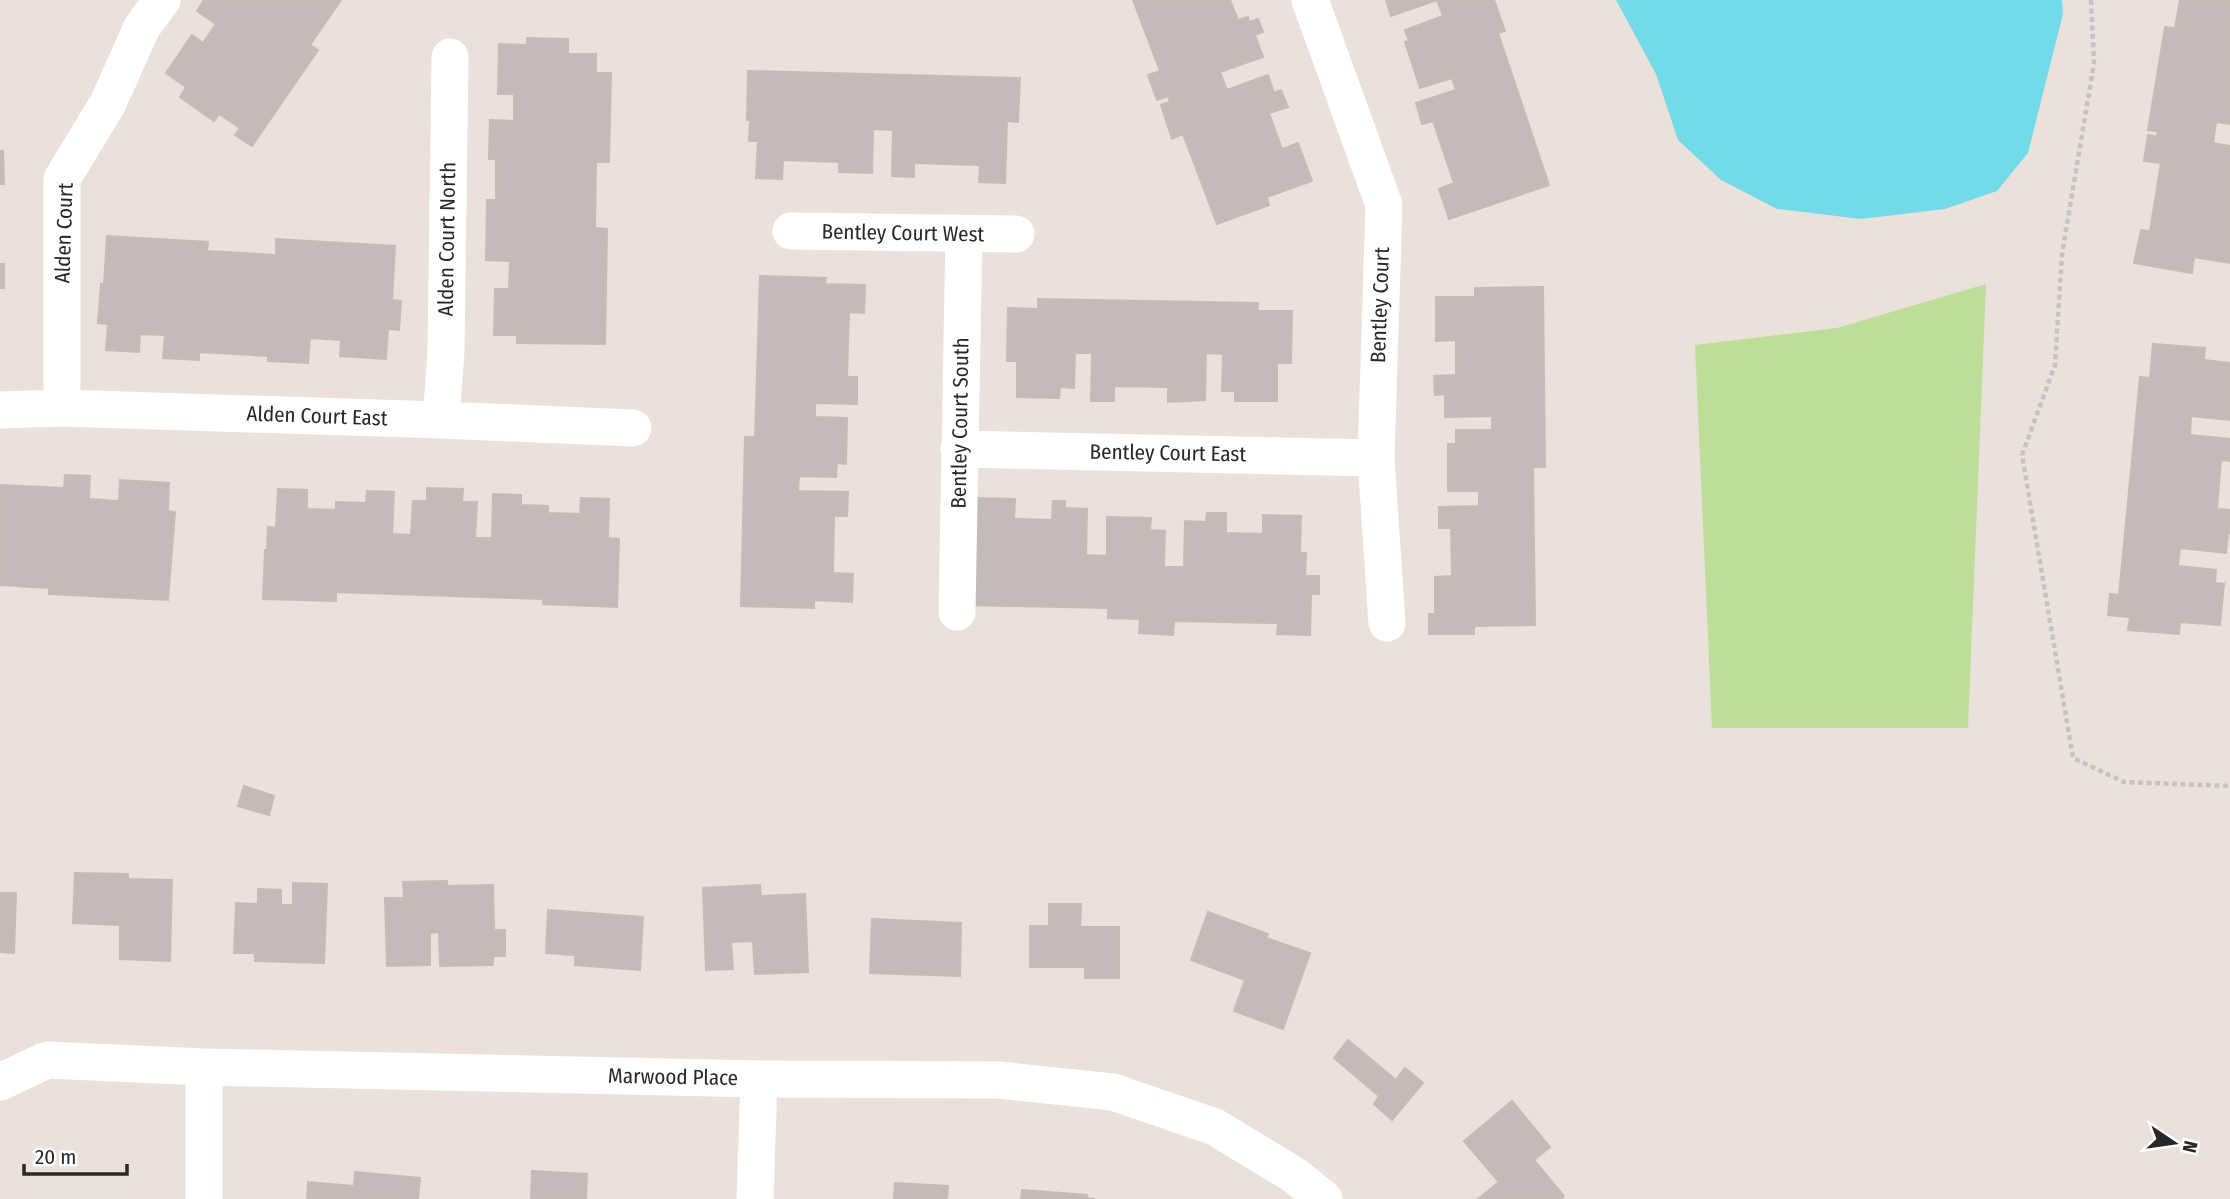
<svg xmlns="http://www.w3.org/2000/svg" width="2230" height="1199" viewBox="0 0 2230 1199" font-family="'Fira Sans Condensed',sans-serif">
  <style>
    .green { fill: #bcde99 }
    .water { fill: #72dbe7 }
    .building { fill: #c2bbb7; stroke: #c5bcb4; stroke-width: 2 }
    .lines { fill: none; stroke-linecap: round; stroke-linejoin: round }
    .path { stroke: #c3c3c3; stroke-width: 4.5; stroke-dasharray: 5 3.5; stroke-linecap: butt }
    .minor { stroke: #fff; stroke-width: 37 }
    .labels { text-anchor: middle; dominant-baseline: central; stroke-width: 5; stroke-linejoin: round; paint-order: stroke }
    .street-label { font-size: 21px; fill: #282828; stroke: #fff }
  </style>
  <rect width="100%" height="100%" fill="#eae1da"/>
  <path class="green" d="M 1986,284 L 1968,728 L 1712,728 L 1695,345 L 1837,328 Z"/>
  <path class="water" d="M 1616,0 L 2062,0 L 2063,14 L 2028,153 L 1997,191 L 1945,209 L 1861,219 L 1777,209 L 1721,180 L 1678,140 L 1656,74 Z"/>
  <path class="building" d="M 204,0 L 341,0 L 310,45 L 318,50 L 252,146 L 235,135 L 240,128 L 219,114 L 214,121 L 180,97 L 186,87 L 166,73 L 192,35 L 203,43 L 216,24 L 197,11 Z
    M 1133,0 L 1230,0 L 1238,20 L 1248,17 L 1249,22 L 1258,19 L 1263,32 L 1255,35 L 1263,57 L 1220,72 L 1227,90 L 1268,75 L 1274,93 L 1281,90 L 1288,107 L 1269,113 L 1282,149 L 1298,143 L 1312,181 L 1267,197 L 1269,205 L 1217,224 L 1183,134 L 1172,139 L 1161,105 L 1170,102 L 1168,96 L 1157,100 L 1148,75 L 1160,71 Z
    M 1386,0 L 1437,0 L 1391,16 Z
    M 1437,0 L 1494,0 L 1505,31 L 1498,33 L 1549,185 L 1449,219 L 1439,189 L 1454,183 L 1433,121 L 1422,124 L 1416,103 L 1456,90 L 1452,78 L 1420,88 L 1405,42 L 1409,41 L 1405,30 L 1443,16 Z
    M 2180,0 L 2230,0 L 2230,124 L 2216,122 L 2213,143 L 2230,146 L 2230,263 L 2194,257 L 2192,273 L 2134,263 L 2141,230 L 2150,231 L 2161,163 L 2144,161 L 2148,135 L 2157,137 L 2158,131 L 2148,130 L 2165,27 L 2175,28 Z
    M 527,38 L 568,39 L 568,54 L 596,54 L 596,73 L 611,73 L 609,162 L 596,162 L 595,228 L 607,229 L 605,344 L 517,343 L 517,335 L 494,335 L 495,289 L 509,289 L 510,261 L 486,260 L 487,200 L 496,200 L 496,159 L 489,159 L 490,120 L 514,121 L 514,94 L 498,94 L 499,44 L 527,45 Z
    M 748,71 L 1020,78 L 1018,122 L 1007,121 L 1005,183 L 979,182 L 980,165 L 914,163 L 914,177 L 892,176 L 893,130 L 873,129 L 872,173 L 839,172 L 839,162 L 783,160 L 782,179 L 756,178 L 758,141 L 749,141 L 750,120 L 747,120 Z
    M 0,151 L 3,151 L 4,184 L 0,184 Z
    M 107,236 L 208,242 L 207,251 L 276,255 L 276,239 L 395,246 L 392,300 L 401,301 L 399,330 L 388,329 L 386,359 L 340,356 L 341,340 L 310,338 L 308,363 L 268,361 L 268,356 L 199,352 L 199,360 L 163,358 L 165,335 L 140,334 L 139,352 L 106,350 L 108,324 L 98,323 L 101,284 L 104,284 Z
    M 0,264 L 4,264 L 4,288 L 0,288 Z
    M 760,276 L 826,278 L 825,284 L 865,285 L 864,313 L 849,312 L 847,377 L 857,377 L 857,404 L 815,403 L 815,417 L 847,418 L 846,464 L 837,463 L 836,477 L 799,476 L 798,491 L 848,492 L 847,516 L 834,516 L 833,573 L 853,574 L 852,602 L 814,600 L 814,608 L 741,606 L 745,437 L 755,437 Z
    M 1543,287 L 1545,467 L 1533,467 L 1535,625 L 1474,626 L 1474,634 L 1429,634 L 1429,614 L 1435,614 L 1435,577 L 1452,576 L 1451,528 L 1439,528 L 1439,507 L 1479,506 L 1479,491 L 1448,491 L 1448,444 L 1456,444 L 1456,430 L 1492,430 L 1492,416 L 1445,417 L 1445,394 L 1435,395 L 1434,376 L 1456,375 L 1456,340 L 1436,341 L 1436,297 L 1475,297 L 1475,288 Z
    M 1038,299 L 1258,303 L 1257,311 L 1292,311 L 1291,363 L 1277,363 L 1277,401 L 1235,401 L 1235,391 L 1222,391 L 1223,354 L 1206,353 L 1205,400 L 1168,402 L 1168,387 L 1114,386 L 1114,401 L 1091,401 L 1092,353 L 1075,353 L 1074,388 L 1060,387 L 1059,398 L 1017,397 L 1017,361 L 1007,361 L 1008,308 L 1038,309 Z
    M 2153,344 L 2205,348 L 2204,360 L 2230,363 L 2230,420 L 2191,416 L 2190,435 L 2230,439 L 2230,461 L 2221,460 L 2217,509 L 2230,510 L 2230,533 L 2228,532 L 2226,553 L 2180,548 L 2178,566 L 2216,570 L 2215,583 L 2224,584 L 2220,625 L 2180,622 L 2179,634 L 2128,630 L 2130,617 L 2108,615 L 2110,594 L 2119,595 L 2140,377 L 2150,378 Z
    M 65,475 L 90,476 L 89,499 L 119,501 L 120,480 L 169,483 L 168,511 L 175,512 L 168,600 L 49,594 L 49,588 L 0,585 L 0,485 L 64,488 Z
    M 427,488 L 463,489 L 462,502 L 477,502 L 475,538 L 492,538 L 493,494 L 521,495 L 521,505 L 548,506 L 548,513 L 580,514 L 581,498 L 609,499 L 608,538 L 619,539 L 617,607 L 543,604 L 543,599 L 336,592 L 336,601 L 263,599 L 265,550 L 267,550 L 268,527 L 276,528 L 278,489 L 307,490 L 307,509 L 336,510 L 336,502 L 366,503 L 367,491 L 394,492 L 392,534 L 411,535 L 413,501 L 427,501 Z
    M 972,498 L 1015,499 L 1014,519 L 1052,520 L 1053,501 L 1065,501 L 1065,508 L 1087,509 L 1086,555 L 1107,556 L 1107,517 L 1151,518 L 1150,530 L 1165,531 L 1164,567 L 1184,567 L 1185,521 L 1206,522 L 1207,513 L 1226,513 L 1226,533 L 1263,534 L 1263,515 L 1301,516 L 1300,553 L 1306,553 L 1305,576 L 1319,576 L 1319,594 L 1311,594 L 1310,635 L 1277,634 L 1278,623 L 1174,621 L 1173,635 L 1139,633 L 1140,619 L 1108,618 L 1108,608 L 961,605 Z
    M 244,786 L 274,796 L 269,815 L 238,806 Z
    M 75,873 L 128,874 L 128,879 L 172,880 L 170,961 L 120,959 L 120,925 L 73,923 Z
    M 447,881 L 447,886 L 493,885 L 494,930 L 505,930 L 505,956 L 493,956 L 493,965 L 440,966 L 439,932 L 430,933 L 430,965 L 387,966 L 385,898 L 404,898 L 403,882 Z
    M 293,883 L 327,884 L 324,963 L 255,961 L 255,953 L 234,953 L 236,903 L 258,904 L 258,889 L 281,890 L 281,905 L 293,905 Z
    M 760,885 L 761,896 L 805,894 L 808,972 L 755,974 L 753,941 L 731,942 L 733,969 L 706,970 L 703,888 Z
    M 0,893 L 16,893 L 14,953 L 0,952 Z
    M 1049,904 L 1081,904 L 1080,927 L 1119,927 L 1119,978 L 1085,978 L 1085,967 L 1030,967 L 1030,926 L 1049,926 Z
    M 548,910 L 643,917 L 640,970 L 575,965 L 575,955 L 546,953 Z
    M 1208,912 L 1268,934 L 1266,938 L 1310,953 L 1283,1029 L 1234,1011 L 1245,980 L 1191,960 Z
    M 872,919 L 961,923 L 960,976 L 870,973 Z
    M 1348,1040 L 1396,1080 L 1405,1068 L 1423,1083 L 1392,1120 L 1374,1104 L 1379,1096 L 1334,1058 Z
    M 1512,1101 L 1550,1147 L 1534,1160 L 1564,1196 L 1560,1199 L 1478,1199 L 1499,1182 L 1464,1141 Z
    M 532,1171 L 587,1174 L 586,1199 L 531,1199 Z
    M 355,1172 L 420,1178 L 418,1199 L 307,1199 L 308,1182 L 354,1186 Z
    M 895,1183 L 948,1186 L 947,1199 L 894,1199 Z
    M 1022,1190 L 1087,1195 L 1087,1198 L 1095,1199 L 1021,1199 Z"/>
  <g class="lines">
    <path class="path" d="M 2091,0 L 2094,63 L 2062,254 L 2055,365 L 2022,455 L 2073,758 L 2124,782 L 2230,786"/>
    <path class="minor" d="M 1310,0 L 1384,205 L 1376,458 L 1387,623
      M 791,231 L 1016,234
      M 62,408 L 62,179 L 108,103 L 142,27 L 162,0
      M 0,410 L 62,408 L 441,420 L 633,428
      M 441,420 L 446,351 L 450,57
      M 959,449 L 1376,458
      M 957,612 L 964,234
      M 0,1082 L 47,1060 L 204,1067 L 759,1079 L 999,1080 L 1113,1092 L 1215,1127 L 1294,1175 L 1324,1199
      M 204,1199 L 204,1067
      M 755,1199 L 759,1079"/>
  </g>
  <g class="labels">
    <g class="street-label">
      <text transform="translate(64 233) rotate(-88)">Alden Court</text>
      <text transform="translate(903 233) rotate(1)">Bentley Court West</text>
      <text transform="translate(447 239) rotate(-89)">Alden Court North</text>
      <text transform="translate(1380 305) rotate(-88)">Bentley Court</text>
      <text transform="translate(317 416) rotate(2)">Alden Court East</text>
      <text transform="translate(960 423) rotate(-89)">Bentley Court South</text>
      <text transform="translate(1168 453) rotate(1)">Bentley Court East</text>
      <text transform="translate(673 1077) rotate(1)">Marwood Place</text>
    </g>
  </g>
  <g transform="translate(2174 1143) rotate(103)" stroke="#ffffff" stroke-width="5" paint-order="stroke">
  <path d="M0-5L12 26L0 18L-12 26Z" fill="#282828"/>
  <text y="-10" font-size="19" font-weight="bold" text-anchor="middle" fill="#282828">N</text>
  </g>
  <path d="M24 1164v10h103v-10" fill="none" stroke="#282828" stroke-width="3.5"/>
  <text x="35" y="1164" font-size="21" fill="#282828" stroke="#ffffff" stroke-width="5" paint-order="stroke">20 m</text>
</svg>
